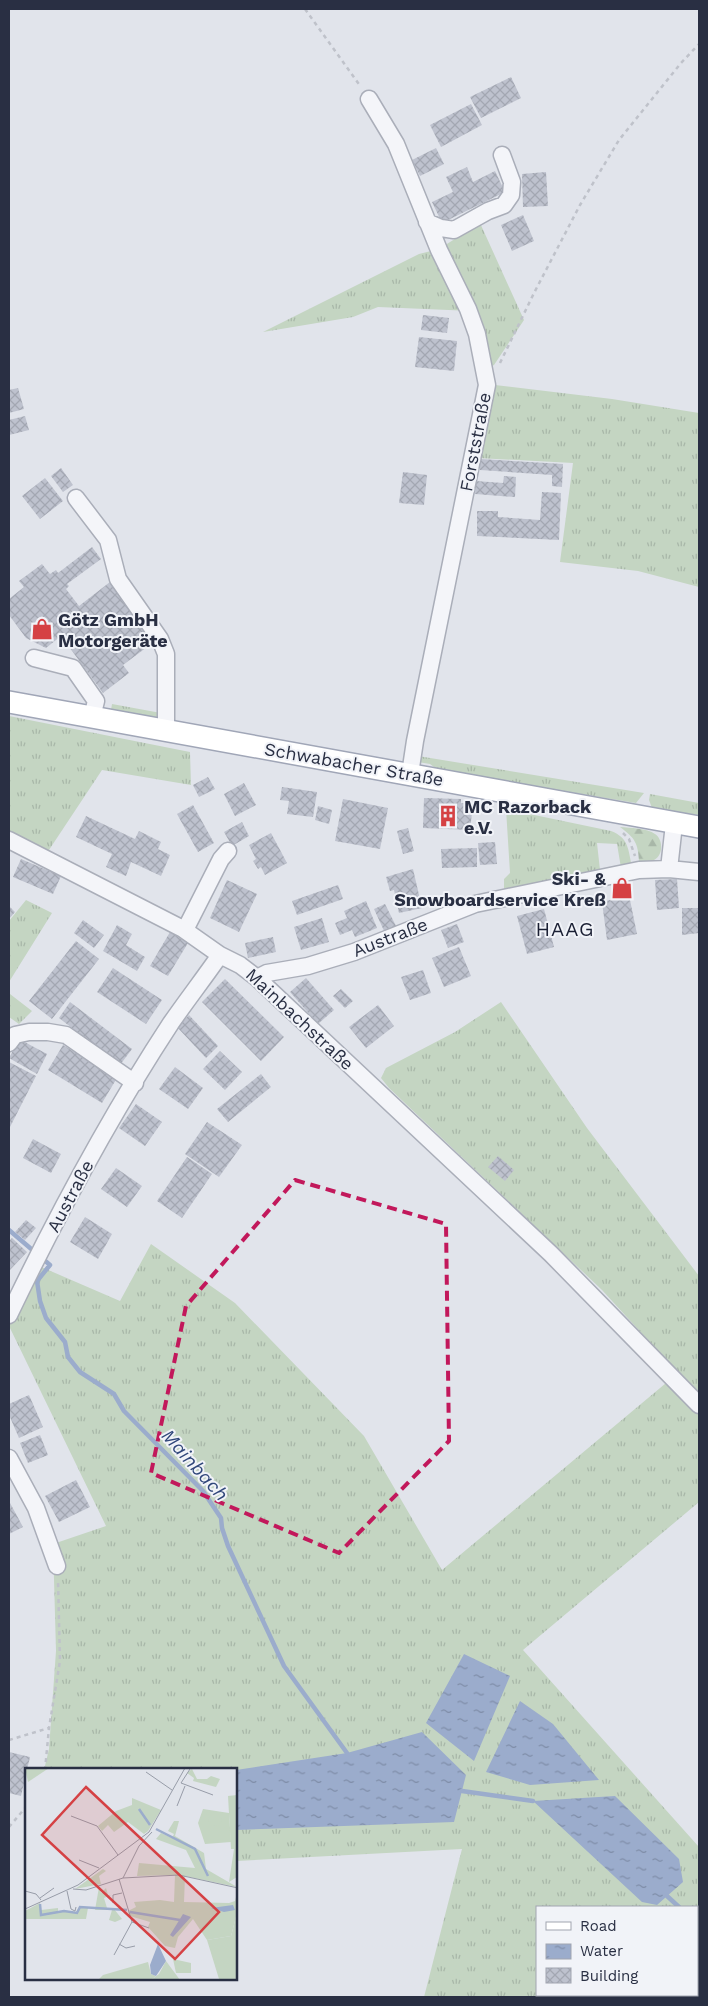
<svg xmlns="http://www.w3.org/2000/svg" width="708" height="2006" viewBox="0 0 708 2006" font-family="'Work Sans',sans-serif">
  <style>
    .grass { fill: url(#grass-tufts); fill-rule: evenodd }
    .forest { fill: url(#forest-firs) }
    .water { fill: url(#water-ripples) }
    .lines { fill: none; stroke-linecap: round; stroke-linejoin: round }
    .stream { stroke: #9baccc; stroke-width: 4.5 }
    .building { fill: url(#building-cross-hatch) }
    .minor-casing { stroke: #aaaeb9; stroke-width: 19 }
    .major-casing { stroke: #a0a6b7; stroke-width: 24 }
    .path { stroke: #bfc2ca; stroke-width: 2.5; stroke-dasharray: 4 4; stroke-linecap: butt }
    .minor { stroke: #f4f5f9; stroke-width: 16 }
    .major { stroke: #fff; stroke-width: 21 }
    .marked { fill: none; stroke: #c2185b; stroke-width: 4; stroke-dasharray: 10 6; stroke-linejoin: round }
    .labels { text-anchor: middle; dominant-baseline: central; stroke-width: 4; stroke-linejoin: round; paint-order: stroke }
    .street-label { font-size: 18px; fill: #292f43; stroke: #f1f3f8 }
    .poi-label { font-size: 18px; font-weight: bold; fill: #292f43; stroke: #f1f3f8; text-anchor: start }
    .water-label { font-size: 19px; font-style: italic; fill: #30477a; stroke: #f1f3f8 }
    .quarter-label { font-size: 20px; letter-spacing: 1px; fill: #1b2034; stroke: #f1f3f8 }
    .inset-river { fill: none; stroke: #9baccc; stroke-width: 2.5 }
    .inset-road { fill: none; stroke: #979ca8; stroke-width: 1 }
    .view { fill: #d54144; fill-opacity: 0.15; stroke: #d54144; stroke-width: 2.5 }
    .inset-edge { fill: none; stroke: #292f43; stroke-width: 2.5 }
  </style>
  <defs>
    <pattern id="grass-tufts" width="24" height="20" patternUnits="userSpaceOnUse" patternTransform="scale(1.25)"><rect width="24" height="20" fill="#c4d5c2"/><path d="M3 7l-1-3M5 7V3M7 7l1-3M15 17l-1-3M17 17v-4M19 17l1-3" fill="none" stroke="#a8b7a8"/></pattern>
    <pattern id="forest-firs" width="22" height="20" patternUnits="userSpaceOnUse" patternTransform="scale(1.25)"><rect width="22" height="20" fill="#c4d5c2"/><path d="M5 1l3.5 6h-7zM16 11l3.5 6h-7z" fill="#a8b7a8"/></pattern>
    <pattern id="water-ripples" width="26" height="14" patternUnits="userSpaceOnUse" patternTransform="scale(1.25)"><rect width="26" height="14" fill="#9baccc"/><path d="M2 4q2-2 4 0t4 0M15 11q2-2 4 0t4 0" fill="none" stroke="#7e8ca7"/></pattern>
    <pattern id="building-cross-hatch" width="8" height="8" patternUnits="userSpaceOnUse" patternTransform="scale(1.25)"><rect width="8" height="8" fill="#bec2ce"/><path d="M0 0l8 8M0 8l8-8" fill="none" stroke="#a3a7b2"/></pattern>
  </defs>
  <rect width="100%" height="100%" fill="#e1e4eb"/>
  <path class="grass" d="M 480,223 L 524,320 L 494,365 L 488,368 L 472,311 L 378,307 L 353,317 L 263,332 L 419,254 L 439,249 Z
    M 495,385 L 612,399 L 699,413 L 699,587 L 638,571 L 560,562 L 573,463 L 477,458 Z
    M 112,704 L 161,713 L 159,720 L 111,710 Z
    M 9,716 L 190,752 L 191,785 L 102,770 L 47,853 L 9,833 Z
    M 418,756 L 644,793 L 636,803 L 438,770 L 430,764 L 412,761 Z
    M 650,794 L 699,803 L 699,815 L 652,808 L 649,800 Z
    M 506,809 L 611,831 C 629,838 628,849 632,867 L 621,868 L 617,844 L 597,843 L 600,870 L 504,892 L 504,879 L 510,873 Z
    M 26,900 L 52,913 L 9,982 L 9,921 Z
    M 9,989 L 10,994 L 32,1011 L 19,1024 L 9,1017 Z
    M 501,1002 L 587,1128 L 699,1276 L 699,1502 L 523,1650 L 699,1847 L 699,1997 L 424,1997 L 462,1849 L 236,1861 L 236,1770 L 44,1770 L 49,1749 L 56,1651 L 53,1544 L 106,1526 L 9,1326 L 39,1266 L 120,1301 L 151,1244 L 235,1303 L 364,1436 L 442,1570 L 678,1373 L 602,1290 L 389,1088 L 381,1078 L 386,1068 L 455,1032 ZM 537,1907 L 697,1907 L 697,1995 L 537,1995 Z"/>
  <path class="forest" d="M 620,827 C 630,828 647,828 655,834 C 663,839 664,855 654,860 C 650,863 644,861 639,861 C 638,843 635,838 620,827 Z"/>
  <path class="water" d="M 464,1654 L 510,1676 L 474,1761 L 426,1723 Z
    M 520,1701 L 553,1724 L 599,1780 L 530,1785 L 486,1772 Z
    M 422,1732 L 466,1775 L 454,1822 L 236,1830 L 236,1770 L 347,1753 Z
    M 615,1796 L 679,1859 L 683,1882 L 657,1905 L 642,1902 L 533,1801 Z
    M 697,1910 L 699,1910 L 699,1975 L 697,1971 Z"/>
  <g class="lines">
    <path class="stream" d="M 9,1230 L 50,1265 L 37,1281 L 40,1301 L 46,1318 L 65,1342 L 68,1357 L 80,1372 L 114,1394 L 124,1411 L 203,1491 L 221,1518 L 222,1528 L 228,1546 L 284,1666 L 347,1753
      M 462,1791 L 533,1801
      M 667,1896 L 679,1907"/>
  </g>
  <path class="building" d="M 511,77 L 521,98 L 481,118 L 470,97 Z
    M 471,104 L 482,125 L 441,147 L 430,125 Z
    M 436,148 L 444,164 L 420,176 L 412,160 Z
    M 467,167 L 473,182 L 495,171 L 505,192 L 442,223 L 432,202 L 453,192 L 446,177 Z
    M 546,172 L 548,206 L 523,207 L 522,174 Z
    M 523,215 L 534,241 L 512,251 L 501,225 Z
    M 423,315 L 449,318 L 447,333 L 421,330 Z
    M 419,337 L 457,341 L 454,371 L 415,367 Z
    M 18,388 L 24,409 L 9,413 L 9,390 Z
    M 25,416 L 29,430 L 9,435 L 9,420 Z
    M 480,459 L 563,464 L 562,487 L 552,486 L 552,475 L 480,470 Z
    M 61,468 L 73,485 L 63,492 L 51,476 Z
    M 403,472 L 427,475 L 424,505 L 399,503 Z
    M 504,476 L 516,477 L 515,497 L 475,494 L 476,481 L 503,483 Z
    M 45,478 L 63,501 L 40,519 L 22,496 Z
    M 542,492 L 561,493 L 559,540 L 477,536 L 477,511 L 498,511 L 498,517 L 540,520 Z
    M 92,547 L 101,559 L 67,584 L 69,586 L 66,589 L 79,606 L 110,582 L 155,641 L 123,665 L 129,673 L 103,693 L 61,636 L 46,648 L 26,638 L 9,615 L 9,599 L 24,587 L 19,581 L 42,564 L 50,574 L 56,570 L 58,573 Z
    M 208,777 L 215,789 L 199,797 L 193,785 Z
    M 244,783 L 256,805 L 235,816 L 224,794 Z
    M 282,787 L 317,792 L 313,817 L 287,814 L 289,801 L 280,800 Z
    M 424,798 L 461,799 L 461,803 L 473,804 L 470,830 L 423,828 Z
    M 343,799 L 388,808 L 380,849 L 335,841 Z
    M 193,805 L 214,843 L 198,852 L 177,814 Z
    M 318,806 L 332,810 L 329,824 L 315,820 Z
    M 86,816 L 135,839 L 139,831 L 161,842 L 158,849 L 170,855 L 161,876 L 131,862 L 126,876 L 106,867 L 112,854 L 76,837 Z
    M 242,822 L 249,836 L 232,846 L 224,832 Z
    M 408,828 L 414,851 L 403,854 L 397,831 Z
    M 271,833 L 287,863 L 265,875 L 261,867 L 258,869 L 253,861 L 256,859 L 249,845 Z
    M 495,842 L 497,864 L 480,865 L 478,843 Z
    M 477,848 L 477,867 L 442,868 L 441,849 Z
    M 21,859 L 61,876 L 53,894 L 13,877 Z
    M 413,869 L 422,908 L 399,913 L 394,890 L 390,891 L 386,877 Z
    M 629,879 L 629,895 L 618,896 L 616,881 Z
    M 677,879 L 679,908 L 657,910 L 655,880 Z
    M 227,880 L 257,894 L 239,932 L 210,918 Z
    M 338,885 L 343,899 L 297,915 L 292,901 Z
    M 629,895 L 637,934 L 607,940 L 602,902 Z
    M 366,901 L 377,928 L 355,937 L 352,930 L 340,935 L 335,923 L 347,918 L 344,911 Z
    M 385,904 L 397,928 L 385,933 L 374,909 Z
    M 9,906 L 15,912 L 9,919 Z
    M 682,908 L 699,908 L 699,933 L 682,935 Z
    M 544,909 L 554,947 L 527,954 L 517,916 Z
    M 322,918 L 329,942 L 301,950 L 294,927 Z
    M 83,920 L 104,935 L 94,948 L 74,933 Z
    M 457,924 L 464,942 L 448,948 L 441,930 Z
    M 117,925 L 132,934 L 126,945 L 145,957 L 137,971 L 103,951 Z
    M 170,932 L 188,943 L 168,976 L 150,966 Z
    M 273,937 L 276,952 L 248,958 L 245,943 Z
    M 76,941 L 99,959 L 52,1019 L 29,1001 Z
    M 459,947 L 471,976 L 444,987 L 432,958 Z
    M 113,968 L 162,1000 L 146,1024 L 97,992 Z
    M 423,970 L 431,993 L 410,1000 L 401,977 Z
    M 306,978 L 334,1010 L 318,1024 L 290,992 Z
    M 225,979 L 284,1037 L 261,1061 L 202,1002 Z
    M 341,989 L 353,1001 L 345,1008 L 333,996 Z
    M 70,1002 L 132,1049 L 120,1065 L 59,1018 Z
    M 378,1005 L 394,1026 L 366,1048 L 349,1027 Z
    M 189,1015 L 218,1046 L 206,1058 L 177,1027 Z
    M 19,1039 L 47,1054 L 37,1074 L 9,1058 Z
    M 63,1045 L 117,1078 L 102,1103 L 48,1070 Z
    M 220,1051 L 242,1072 L 225,1090 L 203,1069 Z
    M 9,1062 L 36,1076 L 9,1129 Z
    M 175,1067 L 203,1088 L 188,1109 L 159,1089 Z
    M 261,1074 L 271,1087 L 228,1122 L 217,1109 Z
    M 136,1104 L 162,1122 L 145,1146 L 119,1128 Z
    M 207,1122 L 242,1145 L 219,1177 L 185,1154 Z
    M 33,1139 L 61,1154 L 51,1173 L 23,1158 Z
    M 498,1156 L 514,1170 L 505,1181 L 488,1167 Z
    M 187,1157 L 212,1174 L 182,1218 L 157,1201 Z
    M 116,1168 L 142,1186 L 127,1207 L 101,1189 Z
    M 85,1217 L 112,1234 L 98,1259 L 70,1242 Z
    M 26,1220 L 36,1228 L 25,1240 L 15,1232 Z
    M 12,1238 L 27,1252 L 9,1271 L 9,1241 Z
    M 29,1395 L 43,1427 L 19,1438 L 9,1415 L 9,1404 Z
    M 40,1435 L 48,1455 L 28,1463 L 20,1443 Z
    M 76,1480 L 90,1507 L 59,1522 L 45,1496 Z
    M 9,1501 L 23,1527 L 9,1534 Z
    M 9,1752 L 30,1757 L 21,1796 L 9,1793 Z"/>
  <g class="lines">
    <g class="minor-casing">
      <path id="minor" d="M 369,99 L 396,144 L 439,250 L 468,309 L 477,334 L 487,385 L 415,741 L 410,774
        M 427,222 L 441,228 L 454,230 L 488,211 L 504,205 L 511,195 L 512,182 L 502,155
        M 76,498 L 108,540 L 118,579 L 160,639 L 166,654 L 166,731
        M 34,658 L 73,668 L 96,701 L 92,717
        M 9,840 L 183,929 L 220,955 L 240,965 L 257,978 L 551,1254 L 699,1405
        M 669,869 L 674,824
        M 185,930 L 221,859 L 228,851
        M 257,978 L 267,973 L 308,966 L 354,952 L 475,904 L 639,870 L 669,869 L 699,872
        M 9,1043 L 15,1035 L 29,1032 L 48,1032 L 66,1035 L 135,1083
        M 9,1315 C 57,1215 110,1116 171,1023 C 187,1000 204,978 220,955
        M 9,1458 L 36,1508 L 57,1566"/>
    </g>
    <g class="major-casing">
      <path id="major" d="M 9,702 L 699,827"/>
    </g>
    <path class="path" d="M 305,9 L 361,87
      M 500,363 L 534,293 L 580,205 L 619,140 L 681,63 L 699,44
      M 623,833 L 629,839 L 635,856
      M 9,1740 L 49,1728
      M 45,1770 L 49,1728 L 60,1661 L 58,1580
      M 9,1827 L 26,1807"/>
    <use href="#minor" class="minor"/>
    <use href="#major" class="major"/>
  </g>
  <path class="marked" d="M 295,1180 L 446,1224 L 449,1441 L 339,1553 L 151,1473 L 186,1306 Z"/>
  <defs>
    <g id="shop-bare" transform="scale(1.725)"><path d="M-5-2.5h2.3a2.7 3.5 0 0 1 5.4 0H5L5.5 6h-11ZM-1.5-2.5h3a1.5 2.3 0 0 0-3 0Z" fill="#d54144" stroke="#f1f3f8" stroke-width="2.5" paint-order="stroke"/></g>
    <g id="building-bare" transform="scale(1.725)"><path d="M-4-6H4V6H1V3H-1V6H-4ZM-2.5-4.3h1.7v1.8h-1.7ZM.8-4.3h1.7v1.8H.8ZM-2.5-1h1.7V.8h-1.7ZM.8-1h1.7V.8H.8Z" fill="#d54144" stroke="#f1f3f8" stroke-width="2.5" paint-order="stroke"/></g>
  </defs>
  <g fill-rule="evenodd">
    <use href="#shop-bare" x="42" y="629"/>
    <use href="#building-bare" x="448" y="816"/>
    <use href="#shop-bare" x="622" y="888"/>
  </g>
  <g class="labels">
    <g class="street-label">
      <text transform="translate(475 442) rotate(-79)">Forststraße</text>
      <text transform="translate(354 764) rotate(10)">Schwabacher Straße</text>
      <text transform="translate(390 937) rotate(-21)">Austraße</text>
      <text transform="translate(300 1019) rotate(43)">Mainbachstraße</text>
      <text transform="translate(70 1196) rotate(-62)">Austraße</text>
    </g>
    <g class="poi-label">
      <text x="58" y="619">Götz GmbH<tspan x="58" dy="21">Motorgeräte</tspan></text>
      <text x="464" y="806">MC Razorback<tspan x="464" dy="21">e.V.</tspan></text>
      <text x="606" y="878" text-anchor="end">Ski- &amp;<tspan x="606" dy="21">Snowboardservice Kreß</tspan></text>
    </g>
    <g class="water-label">
      <text transform="translate(195 1465) rotate(48)">Mainbach</text>
    </g>
    <g class="quarter-label">
      <text x="565" y="929">HAAG</text>
    </g>
  </g>
  <g transform="translate(25 1768)">
    <rect width="212" height="212" fill="#e1e4eb"/>
    <path d="M 107,30 L 136,42 L 123,63 L 119,66 L 103,54 L 89,64 L 83,57 L 77,63 L 73,58 L 91,43 L 107,37 ZM 178,41 L 204,45 L 206,74 L 180,76 L 173,55 ZM 149,53 L 154,53 L 150,68 L 179,85 L 181,101 L 212,119 L 160,108 L 159,134 L 204,135 L 210,133 L 212,125 L 212,145 L 206,168 L 182,172 L 168,151 L 153,169 L 150,180 L 140,178 L 123,159 L 125,154 L 105,148 L 103,143 L 111,139 L 109,134 L 135,132 L 149,134 L 150,107 L 112,108 L 114,95 L 170,100 L 161,82 L 131,71 L 136,65 L 147,70 L 149,66 L 143,63 ZM 78,101 L 81,103 L 74,108 L 76,116 L 50,121 ZM 74,119 L 76,125 L 81,120 L 83,127 L 86,127 L 79,130 L 82,140 L 89,141 L 97,151 L 90,154 L 84,152 L 87,142 L 70,142 ZM 15,135 L 16,142 L 33,140 L 33,144 L 51,144 L 54,139 L 63,140 L 61,151 L 1,151 L 0,143 ZM 148,191 L 166,195 L 166,205 L 151,205 ZM 123,194 L 126,206 L 131,208 L 126,212 L 73,212 L 78,207 Z" fill="#c4d5c2"/>
    <path d="M 0,0 L 24,0 L 3,14 ZM 167,1 L 172,11 L 182,11 L 186,8 L 195,11 L 191,19 L 168,13 L 169,10 L 162,5 ZM 212,27 L 212,109 L 204,114 L 209,81 L 206,81 L 203,28 ZM183 51a7 7 0 1 1 14 0a7 7 0 1 1-14 0ZM 212,145 L 212,212 L 167,212 L 194,211 L 182,172 L 206,168 ZM 141,193 L 155,212 L 126,212 L 134,206 Z" fill="#c4d5c2"/>
    <path d="M 208,137 L 210,142 L 199,144 L 186,140 ZM 158,146 L 166,149 L 148,169 L 145,167 ZM 133,176 L 141,193 L 131,208 L 126,206 L 125,197 Z" fill="#9baccc"/>
    <path class="inset-river" d="M 114,41 L 125,57M 131,61 L 170,81 L 183,108M 15,136 L 16,147 L 39,143 L 52,145 L 55,139 L 102,142M 105,144 L 155,152"/>
    <path class="inset-road" d="M 165,1 L 156,15 L 188,27M 121,4 L 147,22M 152,38 L 160,18M 46,48 L 72,58 L 93,87M 54,92 L 74,100M 98,110 L 114,78 L 127,64M 48,121 L 61,122 L 98,110 L 154,107 L 213,120M 0,123 L 11,126 L 16,132M 42,123 L 46,141 L 50,143 L 51,139M 15,130 L 29,120M 88,135 L 88,127 L 97,125M 0,141 L 53,117 L 124,64 L 160,0M 107,154 L 124,160M 94,176 L 101,180 L 110,178M 89,187 L 107,154 L 94,111"/>
    <path class="view" d="M 61,19 L 194,144 L 150,191 L 17,67 Z"/>
    <rect width="212" height="212" class="inset-edge"/>
  </g>
  <rect width="708" height="2006" fill="none" stroke="#292f43" stroke-width="20"/>
  <rect x="536" y="1906" width="162" height="90" fill="#f1f3f8" stroke="#a1a5b0"/>
  <rect x="546" y="1922" width="25" height="8" fill="#ffffff" stroke="#a1a5b0"/>
  <text x="580" y="1931" font-size="15" fill="#292f43">Road</text>
  <rect x="546" y="1944" width="25" height="15" fill="url(#water-ripples)" stroke="#a1a5b0"/>
  <text x="580" y="1956" font-size="15" fill="#292f43">Water</text>
  <rect x="546" y="1968" width="25" height="15" fill="url(#building-cross-hatch)" stroke="#a1a5b0"/>
  <text x="580" y="1981" font-size="15" fill="#292f43">Building</text>
</svg>
